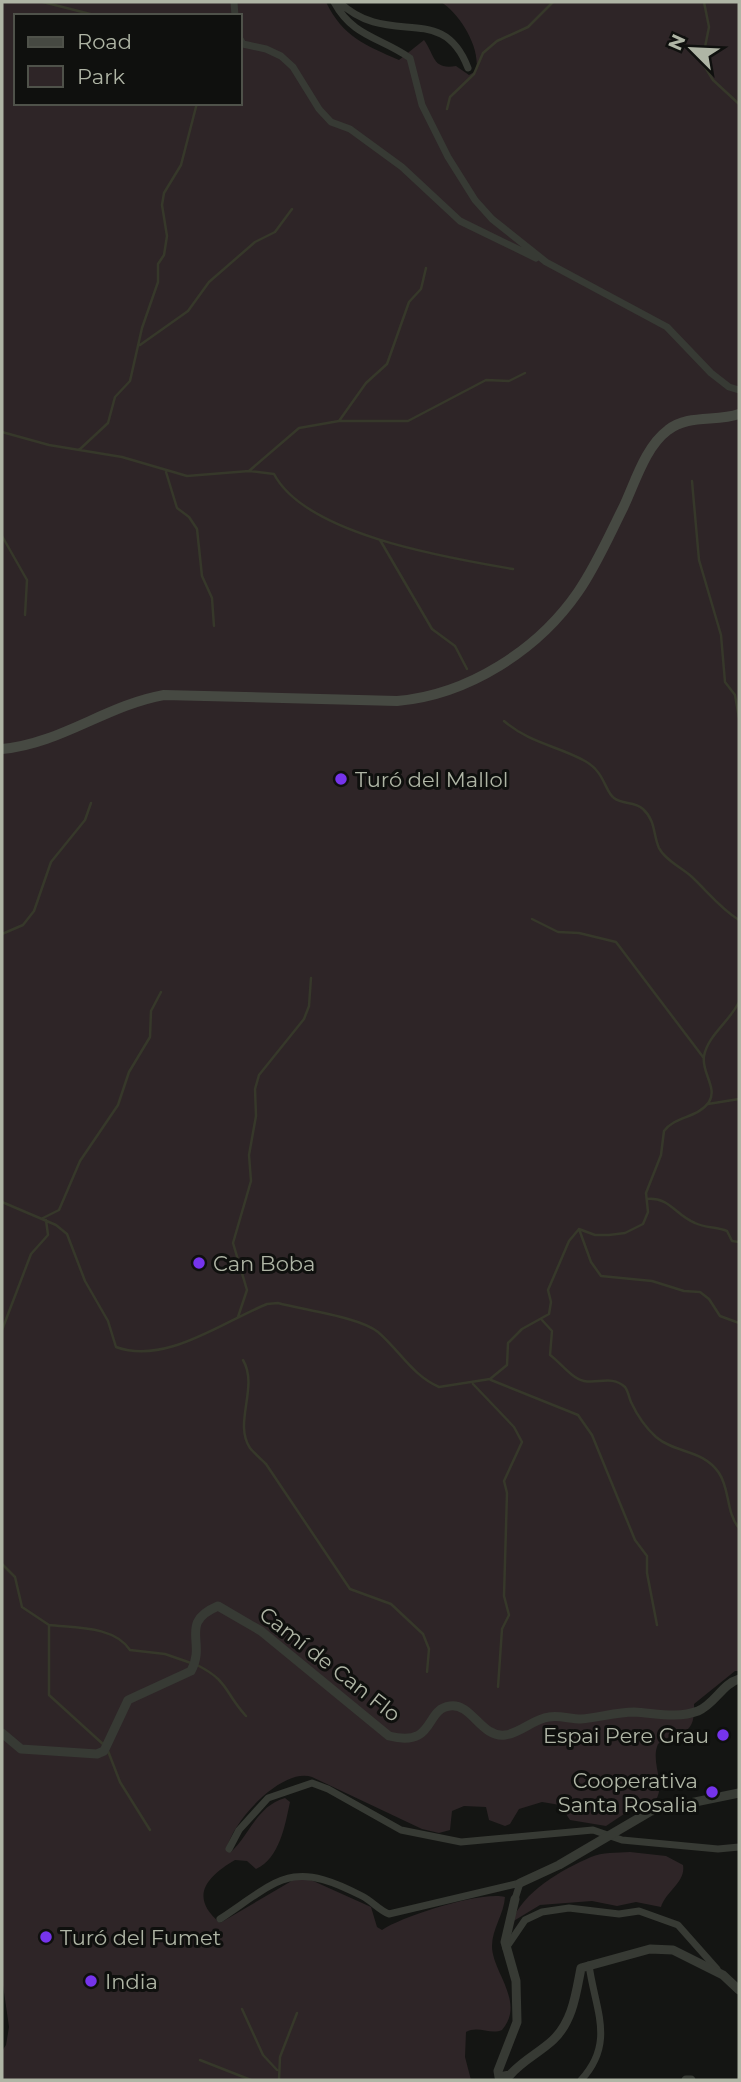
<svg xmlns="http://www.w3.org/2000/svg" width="741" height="2082" viewBox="0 0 741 2082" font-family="Montserrat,sans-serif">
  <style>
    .green { fill: #2e2527; fill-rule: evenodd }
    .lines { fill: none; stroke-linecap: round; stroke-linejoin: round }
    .stream { stroke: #36382a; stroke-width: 2.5 }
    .minor { stroke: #373a34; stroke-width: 7 }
    .tertiary { stroke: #373a34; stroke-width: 9 }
    .secondary { stroke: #464942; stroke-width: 10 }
    .poi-dot { fill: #7634ec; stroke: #0f100e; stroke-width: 2.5 }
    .labels { text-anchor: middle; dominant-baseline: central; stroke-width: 6; stroke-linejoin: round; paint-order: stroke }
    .poi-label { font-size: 21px; fill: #afb5a5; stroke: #0f100e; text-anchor: start }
    .street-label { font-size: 21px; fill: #afb5a5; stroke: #0f100e }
  </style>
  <rect width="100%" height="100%" fill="#141513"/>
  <path class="green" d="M 2,2 L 326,2 C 343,37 365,45 399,60 L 424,40 C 435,55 432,70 456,66 L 469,75 L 476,71 C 481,48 460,14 441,2 L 739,2 L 739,1671 L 735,1671 L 694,1704 C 695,1740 681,1726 658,1744 C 650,1762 666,1783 656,1800 L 633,1808 L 606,1826 L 570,1820 L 560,1805 L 542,1802 L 519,1809 L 510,1824 L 505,1826 L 489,1820 L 486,1807 L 464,1806 L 452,1811 L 450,1830 L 439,1833 L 422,1829 L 312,1777 C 282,1767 233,1821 227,1848 L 231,1852 C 250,1834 257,1806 285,1798 L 290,1802 C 285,1825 280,1858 256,1869 L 247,1861 L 235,1860 C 206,1877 189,1897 220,1923 L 295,1879 L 311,1880 L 371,1907 L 377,1927 L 382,1930 C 403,1916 481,1891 505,1897 C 504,1914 492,1929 492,1946 C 492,1972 526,2002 502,2030 C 490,2035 478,2025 466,2032 L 465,2057 L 471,2080 L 2,2080 L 2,2051 L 6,2045 L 9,2027 L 2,1978 ZM 16,16 L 240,16 L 240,103 L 16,103 Z
    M 630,1852 L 666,1856 L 683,1865 C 686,1882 666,1891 661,1907 L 636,1902 L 617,1906 L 592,1901 L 540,1905 L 512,1922 C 522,1892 563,1869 591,1857 C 602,1852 617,1853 630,1852 Z"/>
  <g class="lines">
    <path class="stream" d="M 43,2 L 98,16
      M 704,2 L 709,27 L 702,62 L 713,80 L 739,104
      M 447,109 L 450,97 L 474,74 L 483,53 L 497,41 L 528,27 L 553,2
      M 140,345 L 188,311 L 209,282 L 255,242 L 275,232 L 292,209
      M 339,421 L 408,421 L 486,380 L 509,381 L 525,373
      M 2,432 L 49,445 L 122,457 L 187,476 L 249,471 L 274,474 C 306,535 449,558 513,569
      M 79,450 L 108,423 L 115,397 L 130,381 L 142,328 L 158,282 L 158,264 L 164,255 L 167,236 L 162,205 L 164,193 L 181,165 L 197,103
      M 249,471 L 299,428 L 339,421 L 366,383 L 387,364 L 409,302 L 421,289 L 426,268
      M 166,472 L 177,508 L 189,517 L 197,529 L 202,576 L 212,598 L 214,626
      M 692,481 L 699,560 L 721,635 L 725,682 L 735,695 L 739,718
      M 2,536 L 27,580 L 25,615
      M 380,540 L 432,629 L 455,646 L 467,669
      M 504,721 C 531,744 556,745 585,761 C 605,772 605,792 614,798 C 623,805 634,801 643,809 C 656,821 653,835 659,848 C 665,860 682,868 692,877 C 708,892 720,908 739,920
      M 532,919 L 558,932 L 579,933 L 616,942 L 703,1057
      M 2,934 L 23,925 L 34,911 L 51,862 L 85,820 L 91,803
      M 708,1104 L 739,1099
      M 647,1199 C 670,1197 675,1215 695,1223 C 705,1228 717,1227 727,1231 L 732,1241 L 739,1242
      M 2,1202 L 56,1225 L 67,1234 L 85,1281 L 108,1321 L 116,1347 C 166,1365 222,1322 267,1304 L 278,1303 C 303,1310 360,1317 378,1332 C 400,1351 412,1375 439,1387 L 490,1379 L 507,1365 L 508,1343 L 522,1329 L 549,1314 L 551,1302 L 548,1290 L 569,1241 L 579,1229
      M 43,1218 L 59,1210 L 80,1161 L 118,1105 L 129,1072 L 150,1037 L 151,1011 L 161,992
      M 579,1229 L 595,1235 L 609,1235 L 625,1233 L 643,1224 L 648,1212 L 646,1193 L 661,1155 L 664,1131 C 675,1116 698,1118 709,1102 C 718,1088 701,1072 704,1056 C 708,1035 730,1021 739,1002
      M 579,1229 L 591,1262 L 601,1276 L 652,1281 L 684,1291 L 700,1292 L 709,1299 L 720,1316 L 739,1323
      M 238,1317 L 247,1290 L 233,1243 L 251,1181 L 249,1155 L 256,1116 L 255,1089 L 259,1075 L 304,1019 L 309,1006 L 311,978
      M 542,1320 L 552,1331 L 550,1355 C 560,1362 571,1378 584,1381 C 598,1384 612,1375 625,1387 C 628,1391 629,1397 631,1402 C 637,1415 645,1427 656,1437 C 676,1454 703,1449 719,1473 C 730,1489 726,1513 739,1528
      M 2,1330 L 31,1254 L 48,1235 L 46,1220
      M 243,1360 C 259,1387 233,1423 250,1448 C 254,1453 261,1459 266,1464 L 350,1589 L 391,1604 L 423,1634 L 429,1649 L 427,1672
      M 491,1380 L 578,1415 L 592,1435 L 635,1540 L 647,1556 L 647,1573 L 657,1625
      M 473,1384 L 514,1427 L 522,1442 L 504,1481 L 507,1493 L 504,1596 L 509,1615 L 502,1629 L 498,1687
      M 2,1564 L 15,1577 L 22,1607 L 49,1625 L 49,1695 L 104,1745
      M 49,1625 C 76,1628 114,1626 130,1650 L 165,1654 L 191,1663
      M 197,1665 C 229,1681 224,1692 246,1716
      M 108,1751 L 120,1782 L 150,1830
      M 242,2009 L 263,2055 L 277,2070
      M 200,2060 L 251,2080
      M 279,2080 L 280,2057 L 297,2013"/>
    <path class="minor" d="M 234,2 L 235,16
      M 334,2 C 353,37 380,37 410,58 L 422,105 L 448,157 L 475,200 L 492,219 L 546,262 L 667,327 L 711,373 L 729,387 L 739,390
      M 339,2 C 390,50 442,0 468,68
      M 240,39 L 243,44 L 266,49 L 281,56 L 293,67 L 319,109 L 331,122 L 350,129 L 402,167 L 460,221 L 536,258
      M 229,1849 L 239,1830 L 268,1798 L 312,1783 L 328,1789 L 401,1830 L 461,1842 L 593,1830 L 622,1840 L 718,1849 L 739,1847
      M 220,1919 C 280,1879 291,1859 362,1896 C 372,1901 379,1910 389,1914 L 520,1883 L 515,1899
      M 506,1948 L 525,1920 L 542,1912 L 569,1908 L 619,1914 L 639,1911 L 678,1925 L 717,1969
      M 581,2080 C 616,2042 595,2010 589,1965"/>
    <path class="tertiary" d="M 2,1733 L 21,1749 L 97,1754 L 104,1751 L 128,1700 L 191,1671 C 207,1642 178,1623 218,1606 L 261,1631 L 389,1736 C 436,1748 424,1709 450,1706 C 472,1703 481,1738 505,1735 C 521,1733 533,1719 549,1717 C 559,1715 570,1719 581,1719 C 598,1718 616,1712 634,1712 C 655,1713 677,1719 698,1711 C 715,1704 722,1684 739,1679
      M 520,1883 L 559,1865 L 651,1811 L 739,1793
      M 515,1899 L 505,1942 L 516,1981 L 517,2022 L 498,2071 L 499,2077 L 510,2075 C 523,2060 539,2053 553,2040 C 573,2021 576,1993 581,1968 L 650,1949 L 673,1950 L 723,1975 L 739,1990
      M 686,2080 L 691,2080"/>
    <path class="secondary" d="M 2,749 C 60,744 107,705 164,695 L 397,701 C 468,695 538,650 578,592 C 596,566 609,536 623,508 C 635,483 645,447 668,430 C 688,414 716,422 739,414"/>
  </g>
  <g class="poi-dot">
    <circle cx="341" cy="779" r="7"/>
    <circle cx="199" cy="1263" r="7"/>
    <circle cx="723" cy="1735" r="7"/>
    <circle cx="712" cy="1792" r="7"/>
    <circle cx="46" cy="1937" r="7"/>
    <circle cx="91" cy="1981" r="7"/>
  </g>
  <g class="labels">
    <g class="poi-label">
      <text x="355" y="779">Turó del Mallol</text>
      <text x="213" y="1263">Can Boba</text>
      <text x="709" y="1735" text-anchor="end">Espai Pere Grau</text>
      <text x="698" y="1780" text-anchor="end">Cooperativa<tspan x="698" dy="24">Santa Rosalia</tspan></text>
      <text x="60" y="1937">Turó del Fumet</text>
      <text x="105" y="1981">India</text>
    </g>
    <g class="street-label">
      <text transform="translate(330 1664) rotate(38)">Camí de Can Flo</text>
    </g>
  </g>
  <rect width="741" height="2082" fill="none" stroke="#afb5a5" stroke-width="7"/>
  <rect x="14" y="14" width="228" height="91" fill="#0f100e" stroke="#4f524a" stroke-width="2"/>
  <rect x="28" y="37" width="35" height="10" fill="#464942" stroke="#4f524a" stroke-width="2"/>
  <text x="77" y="49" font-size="21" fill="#afb5a5">Road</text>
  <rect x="28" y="66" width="35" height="21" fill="#2e2527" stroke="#4f524a" stroke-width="2"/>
  <text x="77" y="84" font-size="21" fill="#afb5a5">Park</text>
  <g transform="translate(692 49) rotate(294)" stroke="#0f100e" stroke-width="5" paint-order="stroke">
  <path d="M0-5L12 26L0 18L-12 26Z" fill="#afb5a5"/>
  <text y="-10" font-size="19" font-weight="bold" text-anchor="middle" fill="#afb5a5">N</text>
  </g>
</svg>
